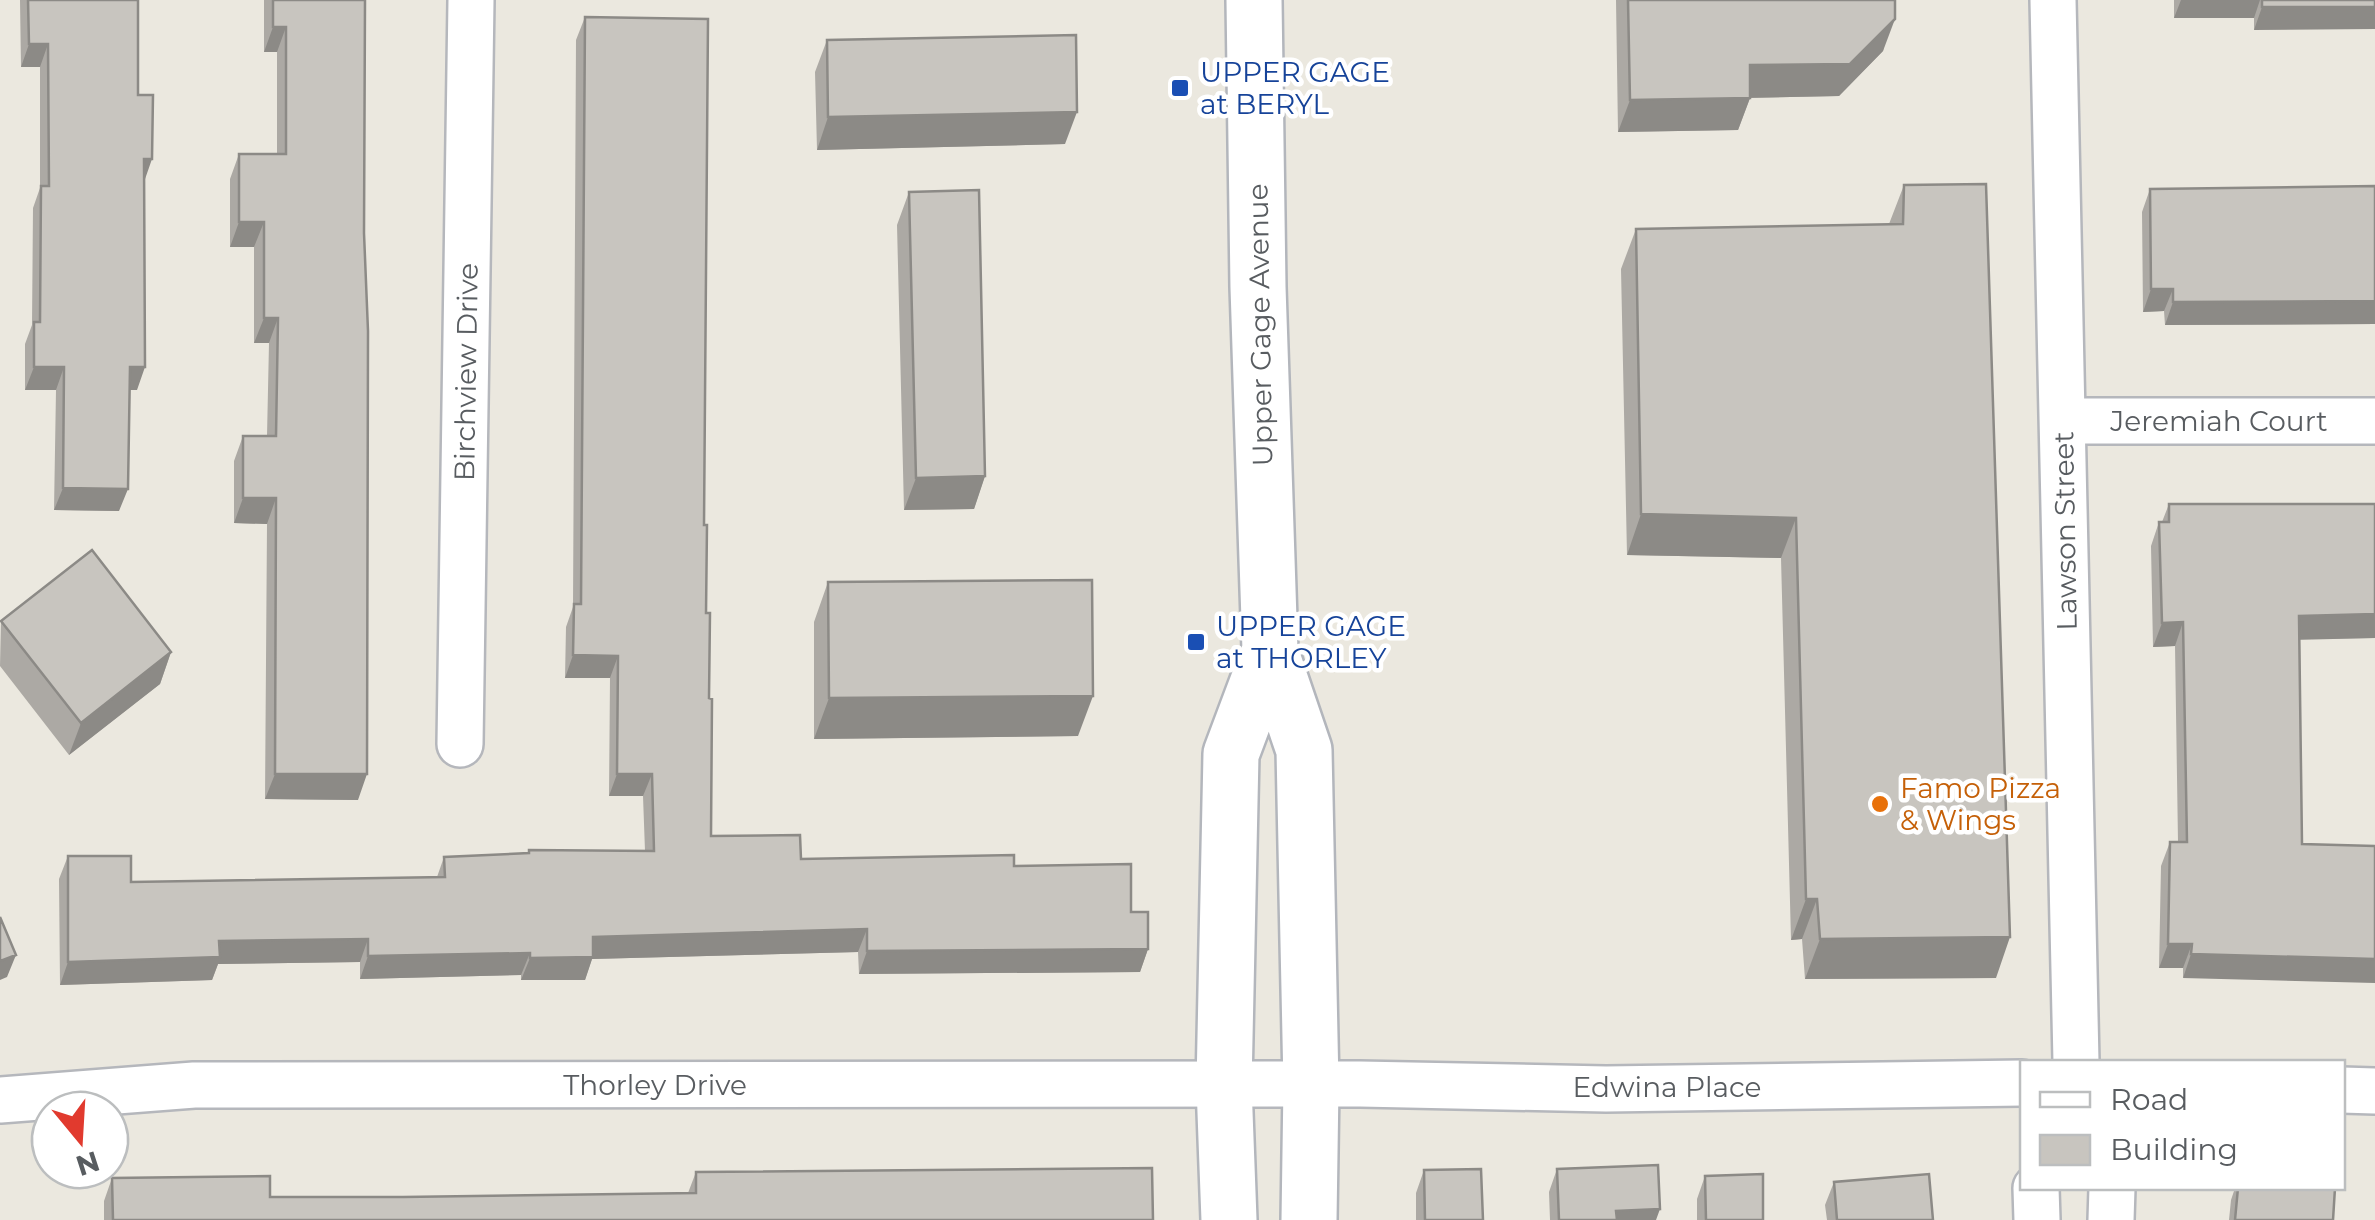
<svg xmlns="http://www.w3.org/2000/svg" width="2375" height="1220" viewBox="0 0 2375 1220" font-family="Montserrat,sans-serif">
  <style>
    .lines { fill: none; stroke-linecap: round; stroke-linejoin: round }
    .street-casing { stroke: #b5b7bc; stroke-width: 50 }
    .secondary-casing { stroke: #b3b6bc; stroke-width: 60 }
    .street { stroke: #fff; stroke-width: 45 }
    .secondary { stroke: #fff; stroke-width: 55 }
    .wall { fill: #aca9a4 }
    .shaded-wall { fill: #8c8a86 }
    .building { fill: #c8c5bf; stroke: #8c8a86; stroke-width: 2.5 }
    .transit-dot { fill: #1a4fb4; stroke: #fff; stroke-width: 4 }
    .food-dot { fill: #e8710a; stroke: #fff; stroke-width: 4 }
    .labels { text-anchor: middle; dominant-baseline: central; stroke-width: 9; stroke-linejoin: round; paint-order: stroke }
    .transit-label { font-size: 28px; fill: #164399; stroke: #fff; text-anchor: start }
    .street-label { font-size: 28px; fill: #585c60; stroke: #fff }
    .food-label { font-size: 28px; fill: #c56008; stroke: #fff; text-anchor: start }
  </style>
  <rect width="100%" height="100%" fill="#ebe8df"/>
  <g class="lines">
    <g class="street-casing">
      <path id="street" d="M 2053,0 L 2076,1062
        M 2063,421 L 2375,421
        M 460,744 L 471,0
        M 2342,1090 L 2375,1091
        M 0,1100 L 194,1085 L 1360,1084 L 1606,1089 L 2022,1083
        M 2036,1188 L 2037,1220
        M 2111,1220 L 2112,1188"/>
    </g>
    <g class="secondary-casing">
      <path id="secondary" d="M 1254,0 L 1258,287 L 1270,650 L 1304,750 L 1311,1085 L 1309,1220
        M 1229,1220 L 1224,1085 L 1231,754 L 1270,650"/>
    </g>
    <use href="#street" class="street"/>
    <use href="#secondary" class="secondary"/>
  </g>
  <path class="wall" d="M 20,0 L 138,0 L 138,95 L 144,182 L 137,390 L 130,390 L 119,511 L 54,510 L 56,390 L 25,390 L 25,344 L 32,325 L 33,208 L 40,188 L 40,67 L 21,67 Z
    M 264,0 L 365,0 L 358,800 L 265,799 L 267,524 L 234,523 L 234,461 L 243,436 L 267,436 L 269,343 L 254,343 L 254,247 L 230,247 L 230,179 L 239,154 L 277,154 L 277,52 L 264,52 Z
    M 1616,0 L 1895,0 L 1883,51 L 1839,96 L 1750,98 L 1738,130 L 1618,132 Z
    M 2174,0 L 2375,0 L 2254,30 L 2254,18 L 2174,18 Z
    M 585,17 L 704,525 L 711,836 L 801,859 L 1014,866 L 1131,912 L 1148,949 L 1140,972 L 859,974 L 858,952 L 592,959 L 585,980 L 521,980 L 521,975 L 360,979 L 360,962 L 218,964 L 212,980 L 60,985 L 59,879 L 68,856 L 131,882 L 437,877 L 444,857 L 645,851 L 643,796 L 609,796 L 610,678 L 565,678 L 566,627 L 573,607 L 576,40 Z
    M 827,40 L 1065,144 L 817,150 L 815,72 Z
    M 1904,185 L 1996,978 L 1805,979 L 1802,939 L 1791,940 L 1781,558 L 1627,555 L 1621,269 L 1636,229 L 1889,224 Z
    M 2375,186 L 2375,324 L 2165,325 L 2164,311 L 2143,312 L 2142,212 L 2150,189 Z
    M 909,192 L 985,476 L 974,509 L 904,510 L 897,225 Z
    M 2169,504 L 2375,504 L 2375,638 L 2300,639 L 2302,844 L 2183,978 L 2183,968 L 2159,968 L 2161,866 L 2170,842 L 2178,842 L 2175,646 L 2153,647 L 2151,546 L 2159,522 L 2162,522 Z
    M 828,582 L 1078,736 L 814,739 L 814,622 Z
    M 1,621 L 171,652 L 160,684 L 69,755 L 0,666 Z
    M 1557,1169 L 1656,1220 L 1550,1220 L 1549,1192 Z
    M 1424,1170 L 1483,1220 L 1416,1220 L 1416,1193 Z
    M 696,1172 L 1153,1220 L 104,1220 L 104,1201 L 112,1178 L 270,1197 L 403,1197 L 688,1193 Z
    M 1705,1176 L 1763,1220 L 1697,1220 L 1697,1199 Z
    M 1834,1182 L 1933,1220 L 1827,1220 L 1825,1205 Z
    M 2235,1188 L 2335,1188 L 2333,1220 L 2229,1220 L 2231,1200 Z"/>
  <path class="shaded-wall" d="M 2181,0 L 2260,0 L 2254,18 L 2174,18 Z
    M 2262,7 L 2375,7 L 2375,29 L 2254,30 Z
    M 1895,19 L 1883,51 L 1839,96 L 1738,98 L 1750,65 Z
    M 273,27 L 286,27 L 277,52 L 264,52 Z
    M 29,44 L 48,44 L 40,67 L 21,67 Z
    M 1750,98 L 1738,130 L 1618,132 L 1630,100 Z
    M 1077,112 L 1065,144 L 817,150 L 828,117 Z
    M 144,159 L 152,159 L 144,182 Z
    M 239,222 L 264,222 L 254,247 L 230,247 Z
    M 2151,289 L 2173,289 L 2164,311 L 2143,312 Z
    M 2375,301 L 2375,324 L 2165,325 L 2173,302 Z
    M 264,318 L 278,318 L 269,343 L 254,343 Z
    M 34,367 L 64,367 L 56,390 L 25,390 Z
    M 130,367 L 145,367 L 137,390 L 122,390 Z
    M 985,476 L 974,509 L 904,510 L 916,478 Z
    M 63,488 L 128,489 L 119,511 L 54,510 Z
    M 243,498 L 276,498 L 267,524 L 234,523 Z
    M 1641,514 L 1796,518 L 1781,558 L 1627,555 Z
    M 2375,614 L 2375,638 L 2291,640 L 2299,616 Z
    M 2183,622 L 2175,646 L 2153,647 L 2162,623 Z
    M 171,652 L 160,684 L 69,755 L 81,723 Z
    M 573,655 L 618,656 L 610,678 L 565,678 Z
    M 1093,696 L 1078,736 L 814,739 L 829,698 Z
    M 275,774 L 367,774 L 358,800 L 265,799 Z
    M 617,774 L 652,774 L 643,796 L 609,796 Z
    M 1806,899 L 1817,899 L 1802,939 L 1791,940 Z
    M 867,929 L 858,952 L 592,959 L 585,980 L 521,980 L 530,958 L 593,937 Z
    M 2010,937 L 1996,978 L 1805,979 L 1820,939 Z
    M 368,939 L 360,962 L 218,964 L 212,980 L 60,985 L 68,962 L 219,941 Z
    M 2168,944 L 2192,944 L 2183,968 L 2159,968 Z
    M 1148,949 L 1140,972 L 859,974 L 867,951 Z
    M 530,953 L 521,975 L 360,979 L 368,956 Z
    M 2191,954 L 2375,959 L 2375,983 L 2183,978 Z
    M 16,955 L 7,977 L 0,980 L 0,961 Z
    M 1660,1209 L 1656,1220 L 1613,1220 L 1616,1211 Z"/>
  <path class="building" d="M 28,0 L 138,0 L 138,95 L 153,95 L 152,159 L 144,159 L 145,367 L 130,367 L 128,489 L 63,488 L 64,367 L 34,367 L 34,322 L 40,322 L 41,186 L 49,186 L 48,44 L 29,44 Z
    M 273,0 L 365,0 L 364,233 L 368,331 L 367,774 L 275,774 L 276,498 L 243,498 L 243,436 L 276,436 L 278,318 L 264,318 L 264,222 L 239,222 L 239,154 L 286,154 L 286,27 L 273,27 Z
    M 1628,0 L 1895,0 L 1895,19 L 1850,64 L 1750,65 L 1750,98 L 1630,100 Z
    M 2262,0 L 2375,0 L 2375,7 L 2262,7 Z
    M 585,17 L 708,19 L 704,525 L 707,525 L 706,613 L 710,613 L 709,698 L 712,699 L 711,836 L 800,835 L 801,859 L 1014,855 L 1014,866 L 1131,864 L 1131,912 L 1148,912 L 1148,949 L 867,951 L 867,929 L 593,937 L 593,957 L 530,958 L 530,953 L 368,956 L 368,939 L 219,941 L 220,957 L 68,962 L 68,856 L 131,856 L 131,882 L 445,877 L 444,857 L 529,853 L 529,850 L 654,851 L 652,774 L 617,774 L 618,656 L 573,655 L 574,604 L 581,604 Z
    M 1076,35 L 1077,112 L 828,117 L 827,40 Z
    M 1986,184 L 2010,937 L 1820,939 L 1817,899 L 1806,899 L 1796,518 L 1641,514 L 1636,229 L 1903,224 L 1904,185 Z
    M 2375,186 L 2375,301 L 2173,302 L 2173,289 L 2151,289 L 2150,189 Z
    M 979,190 L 985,476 L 916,478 L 909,192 Z
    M 2169,504 L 2375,504 L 2375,614 L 2299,616 L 2302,844 L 2375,846 L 2375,959 L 2191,954 L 2192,944 L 2168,944 L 2170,842 L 2187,842 L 2183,622 L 2162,623 L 2159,522 L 2169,522 Z
    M 92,550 L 171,652 L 81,723 L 1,621 Z
    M 1092,580 L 1093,696 L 829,698 L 828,582 Z
    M 0,917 L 16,955 L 0,961 Z
    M 1658,1165 L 1660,1209 L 1616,1211 L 1617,1220 L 1559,1220 L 1557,1169 Z
    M 1152,1168 L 1153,1220 L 113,1220 L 112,1178 L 270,1176 L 270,1197 L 403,1197 L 696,1193 L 696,1172 Z
    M 1481,1169 L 1483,1220 L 1425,1220 L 1424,1170 Z
    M 1763,1174 L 1763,1220 L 1706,1220 L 1705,1176 Z
    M 1929,1174 L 1933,1220 L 1837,1220 L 1834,1182 Z
    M 2238,1188 L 2335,1188 L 2333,1220 L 2235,1220 Z"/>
  <g class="transit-dot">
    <rect x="1170" y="78" width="20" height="20" rx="5"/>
    <rect x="1186" y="632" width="20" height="20" rx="5"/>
  </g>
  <circle class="food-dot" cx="1880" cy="804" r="10"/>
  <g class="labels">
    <g class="transit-label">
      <text x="1200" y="72">UPPER GAGE<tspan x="1200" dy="32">at BERYL</tspan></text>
      <text x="1216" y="626">UPPER GAGE<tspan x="1216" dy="32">at THORLEY</tspan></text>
    </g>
    <g class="street-label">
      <text transform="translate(1260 325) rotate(-91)">Upper Gage Avenue</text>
      <text transform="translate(466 372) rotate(-89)">Birchview Drive</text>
      <text x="2219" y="421">Jeremiah Court</text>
      <text transform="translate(2065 531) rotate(-91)">Lawson Street</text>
      <text x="655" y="1085">Thorley Drive</text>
      <text x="1667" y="1087">Edwina Place</text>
    </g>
    <g class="food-label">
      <text x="1900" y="788">Famo Pizza<tspan x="1900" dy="32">&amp; Wings</tspan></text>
    </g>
  </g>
  <rect x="2020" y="1060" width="325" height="130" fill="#ffffff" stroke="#bcbebf" stroke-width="2.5"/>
  <rect x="2040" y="1092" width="50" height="15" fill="#ffffff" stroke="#bcbebf" stroke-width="2.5"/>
  <text x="2110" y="1110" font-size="30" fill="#585c60">Road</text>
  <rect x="2040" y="1135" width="50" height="30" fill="#c8c5bf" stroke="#bcbebf" stroke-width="2.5"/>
  <text x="2110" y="1160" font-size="30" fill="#585c60">Building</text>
  <g transform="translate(80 1140) rotate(162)"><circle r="48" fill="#ffffff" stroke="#bcbebf" stroke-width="2.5"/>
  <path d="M0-8L18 38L0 25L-18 38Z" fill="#e13a2e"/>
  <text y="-15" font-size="28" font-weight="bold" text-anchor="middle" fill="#585c60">N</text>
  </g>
</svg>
